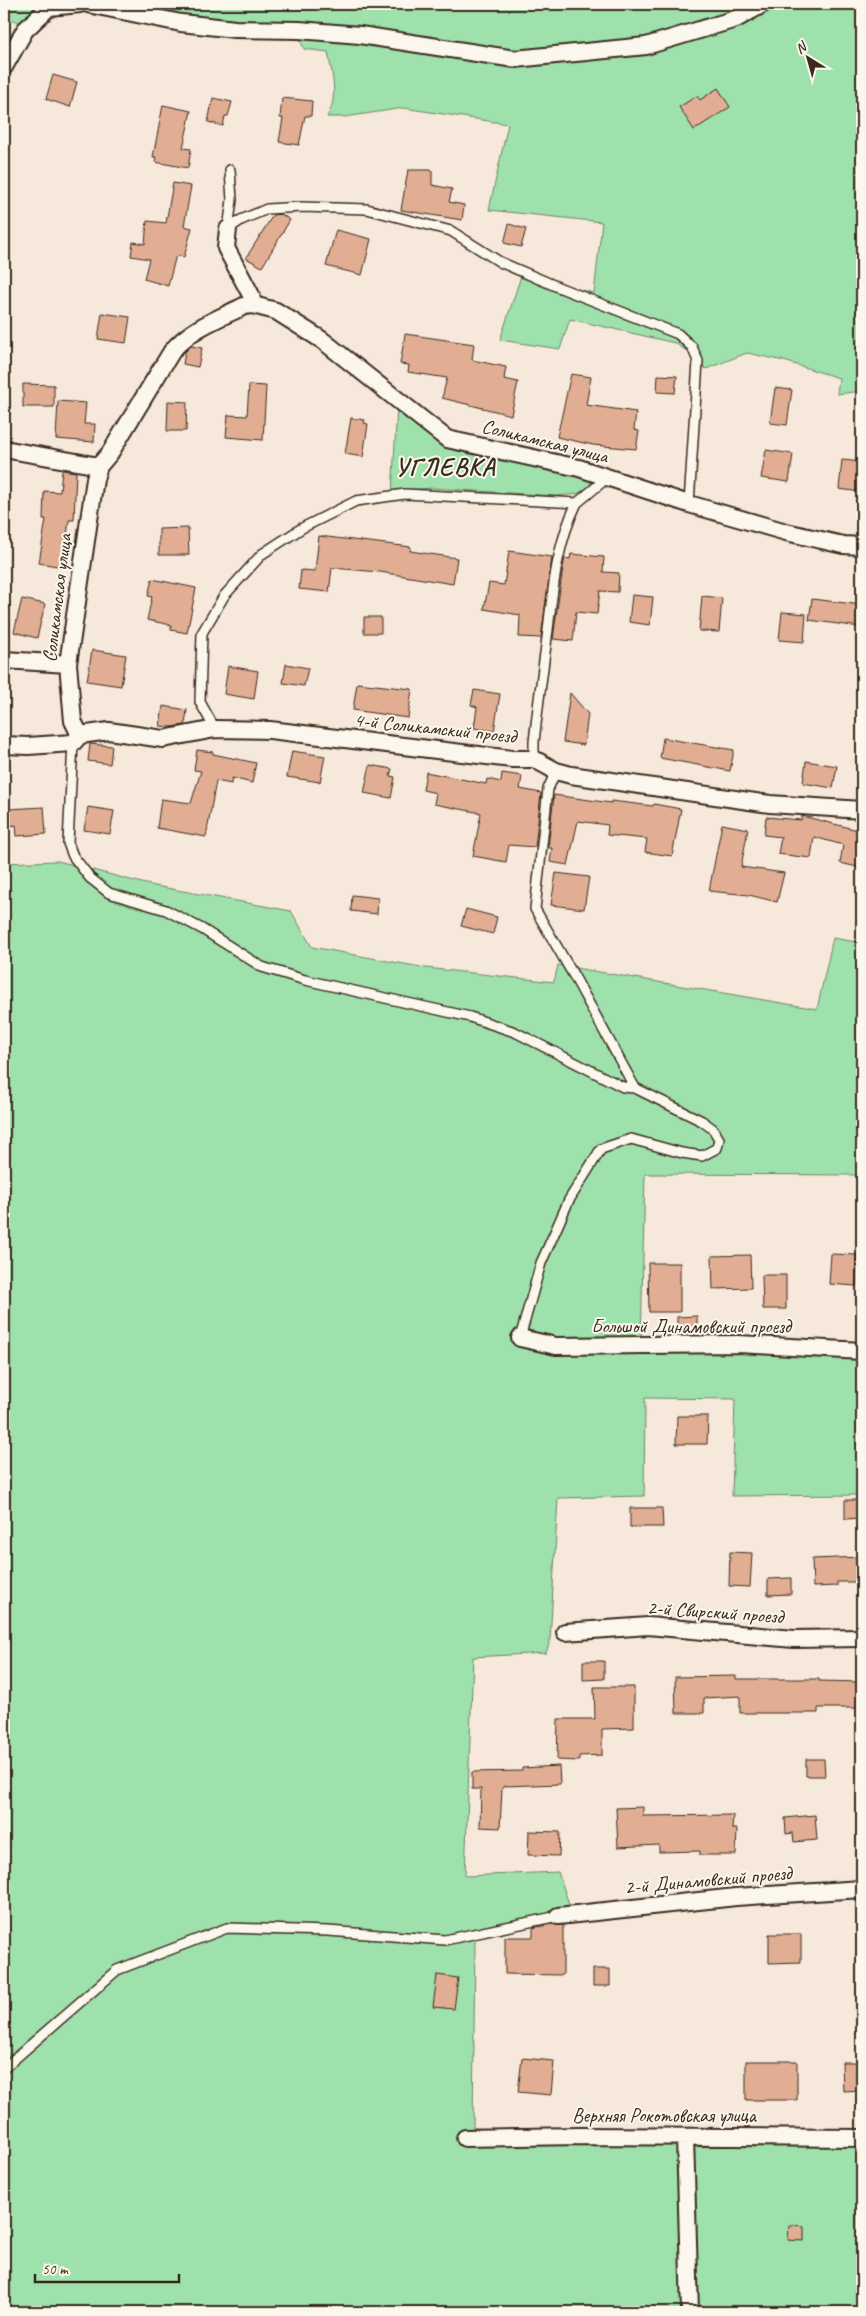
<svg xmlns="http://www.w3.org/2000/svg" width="866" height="2316" viewBox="0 0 866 2316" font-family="Caveat,sans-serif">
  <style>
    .green { fill: #9ee1ac; stroke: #6c8665 }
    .building { fill: #e1ae93; stroke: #3b2a1e }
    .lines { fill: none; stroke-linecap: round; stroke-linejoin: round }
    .lane-casing { stroke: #3b2a1e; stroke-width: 12 }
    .street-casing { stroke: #3b2a1e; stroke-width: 20 }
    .lane { stroke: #fbf7ec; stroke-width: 9 }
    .street { stroke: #fbf7ec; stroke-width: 16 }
    .labels { text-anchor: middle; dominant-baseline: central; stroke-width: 4; stroke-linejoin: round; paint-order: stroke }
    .street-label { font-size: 20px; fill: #3b2a1e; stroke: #fbf7ec }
    .district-label { font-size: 25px; font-weight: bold; letter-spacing: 1px; fill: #3b2a1e; stroke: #fbf7ec }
  </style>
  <rect width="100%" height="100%" fill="#f6e8da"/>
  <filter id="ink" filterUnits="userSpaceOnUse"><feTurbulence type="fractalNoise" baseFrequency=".02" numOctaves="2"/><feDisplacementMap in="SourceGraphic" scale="10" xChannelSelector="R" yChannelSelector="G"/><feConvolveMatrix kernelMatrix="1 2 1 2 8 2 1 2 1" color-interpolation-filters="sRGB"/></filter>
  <g filter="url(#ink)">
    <path class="green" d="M 4,4 L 862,4 L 862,391 L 837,394 L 839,378 L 784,361 L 747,353 L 706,369 L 688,352 L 675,343 L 570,319 L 560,349 L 500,340 L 521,276 L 594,293 L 602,222 L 489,210 L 508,124 L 404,108 L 345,117 L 327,117 C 339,96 332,75 328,52 L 304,49 L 298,35 L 84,9 L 63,11 L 30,33 L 19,22 L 4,17 Z
      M 397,408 L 445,443 L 591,477 L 590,486 L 577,494 L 556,496 L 432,488 L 404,490 L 392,494 Z
      M 58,861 L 150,885 L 291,911 L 312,947 L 426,968 L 554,982 L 558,965 L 817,1009 L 833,938 L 862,943 L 862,1175 L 645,1174 L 641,1341 L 862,1345 L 862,1495 L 732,1496 L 735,1399 L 645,1398 L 644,1496 L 558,1498 L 550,1641 L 546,1653 L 473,1657 L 465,1876 L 558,1872 L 570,1907 L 563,1921 L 475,1937 L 473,2128 L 578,2131 L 862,2130 L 862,2312 L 4,2312 L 4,863 Z"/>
    <path class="building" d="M 53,75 L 77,82 L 70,107 L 46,99 Z
      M 718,88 L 730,107 L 694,130 L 679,107 L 697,96 L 700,100 Z
      M 213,98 L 232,102 L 228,116 L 225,116 L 223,126 L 208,122 Z
      M 282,98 L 312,101 L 311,116 L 305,116 L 299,145 L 279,142 L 283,118 L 280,118 Z
      M 163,105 L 191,111 L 183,148 L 191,149 L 188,168 L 155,162 L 156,157 L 153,157 Z
      M 408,170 L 432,170 L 432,185 L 452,189 L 449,202 L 464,205 L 462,220 L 401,210 Z
      M 173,183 L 191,186 L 184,226 L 192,228 L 184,257 L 176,255 L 168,286 L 144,279 L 149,259 L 131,256 L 133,242 L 145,244 L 147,221 L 166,223 Z
      M 281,214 L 290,220 L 262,267 L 246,258 L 273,215 Z
      M 509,224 L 526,229 L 521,247 L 504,243 Z
      M 336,230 L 371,239 L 362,275 L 326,266 Z
      M 102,313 L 130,317 L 126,343 L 98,339 Z
      M 405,334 L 474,344 L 472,360 L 506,367 L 504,379 L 518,382 L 511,415 L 442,398 L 447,378 L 408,372 L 409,365 L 400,364 Z
      M 191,346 L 202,348 L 198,367 L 183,364 L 185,352 Z
      M 571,374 L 591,377 L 586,405 L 636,412 L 634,430 L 639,431 L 636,449 L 593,445 L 557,437 Z
      M 658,375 L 677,376 L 675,393 L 657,392 Z
      M 23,384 L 54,385 L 54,407 L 23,407 Z
      M 249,385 L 266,386 L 263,440 L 226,437 L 228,415 L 247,416 Z
      M 775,388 L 792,390 L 787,425 L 770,423 Z
      M 58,401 L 86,403 L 84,424 L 95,424 L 94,442 L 56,439 Z
      M 168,401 L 187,402 L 186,431 L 167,431 Z
      M 351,418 L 365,420 L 364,423 L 368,424 L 363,457 L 345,454 Z
      M 766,450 L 793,454 L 789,482 L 761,478 Z
      M 842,460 L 862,462 L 861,492 L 839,489 Z
      M 62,470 L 76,472 L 74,520 L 69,520 L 63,567 L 39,563 L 46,519 L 43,519 L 44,491 L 60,492 Z
      M 188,528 L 189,555 L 159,555 L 159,529 Z
      M 319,536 L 411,547 L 410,551 L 457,558 L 453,584 L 380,572 L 332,568 L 329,592 L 299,589 L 301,570 L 315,571 Z
      M 509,551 L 552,557 L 541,638 L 519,637 L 520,615 L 484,609 L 489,583 L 504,585 Z
      M 571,554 L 604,557 L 603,572 L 619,573 L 618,592 L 600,591 L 597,614 L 576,612 L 573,641 L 553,639 L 563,567 L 565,558 L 570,559 Z
      M 152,579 L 196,588 L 187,633 L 171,630 L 171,625 L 147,620 L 152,597 L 148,596 Z
      M 632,595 L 653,597 L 650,625 L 629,622 Z
      M 702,596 L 722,598 L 719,632 L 699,631 Z
      M 22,599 L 45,604 L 37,638 L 14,632 Z
      M 812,599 L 862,605 L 860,627 L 809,620 Z
      M 782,612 L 806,614 L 804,642 L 779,640 Z
      M 364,617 L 381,617 L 381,633 L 364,633 Z
      M 92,650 L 126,655 L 121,686 L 87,681 Z
      M 286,664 L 308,668 L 304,686 L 283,683 Z
      M 228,666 L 258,671 L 254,699 L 224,694 Z
      M 357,683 L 412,689 L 408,718 L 353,710 Z
      M 474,690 L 500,694 L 494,731 L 474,728 L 477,707 L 471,705 Z
      M 570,693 L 588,714 L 584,745 L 563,742 Z
      M 163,706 L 187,710 L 185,725 L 171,727 L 160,726 Z
      M 663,738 L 734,750 L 730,771 L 660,758 Z
      M 90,744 L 112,746 L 110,764 L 88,761 Z
      M 197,750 L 213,752 L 213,754 L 256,763 L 252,783 L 232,778 L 231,784 L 216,781 L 206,837 L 157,828 L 161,799 L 191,803 L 201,771 L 194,770 Z
      M 292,751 L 325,756 L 320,782 L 287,777 Z
      M 806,761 L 837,766 L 833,788 L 803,783 Z
      M 370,765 L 392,769 L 390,776 L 395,777 L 391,798 L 364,793 Z
      M 426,772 L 486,784 L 487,779 L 501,782 L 502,773 L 522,776 L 520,789 L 541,793 L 535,847 L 509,845 L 506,862 L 473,856 L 481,813 L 434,804 L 436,793 L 423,790 Z
      M 554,795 L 611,803 L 611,801 L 653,806 L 654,804 L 681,809 L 672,856 L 645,852 L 647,839 L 607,835 L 608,825 L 578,821 L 568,865 L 550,862 L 552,848 L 548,848 Z
      M 44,807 L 46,834 L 17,836 L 16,825 L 10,826 L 8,809 Z
      M 88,807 L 114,811 L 110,834 L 84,830 Z
      M 802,816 L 862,831 L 862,868 L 840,863 L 843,845 L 814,837 L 811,858 L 778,854 L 781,837 L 764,835 L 766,817 L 801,820 Z
      M 722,824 L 748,829 L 741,867 L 784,873 L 777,902 L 749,895 L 709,891 Z
      M 556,873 L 589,877 L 584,909 L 551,905 Z
      M 352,895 L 378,898 L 377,914 L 351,911 Z
      M 466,909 L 497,917 L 493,934 L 461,926 Z
      M 831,1254 L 857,1255 L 856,1286 L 829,1284 Z
      M 750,1255 L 751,1288 L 713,1289 L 712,1256 Z
      M 648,1263 L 680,1263 L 680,1312 L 649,1312 Z
      M 762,1275 L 786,1275 L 786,1309 L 763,1309 Z
      M 697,1316 L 697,1332 L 677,1333 L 677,1317 Z
      M 677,1416 L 708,1416 L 707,1444 L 676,1444 Z
      M 845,1500 L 862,1500 L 862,1518 L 845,1519 Z
      M 630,1508 L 662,1508 L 663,1527 L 630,1527 Z
      M 730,1552 L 752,1553 L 750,1587 L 729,1586 Z
      M 862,1557 L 862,1582 L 837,1582 L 837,1586 L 813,1587 L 812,1559 Z
      M 791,1578 L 791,1594 L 768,1595 L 768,1579 Z
      M 583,1661 L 604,1661 L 604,1679 L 583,1680 Z
      M 736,1676 L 736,1679 L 819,1679 L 819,1681 L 862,1682 L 862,1708 L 818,1708 L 818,1713 L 740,1713 L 740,1696 L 704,1698 L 704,1713 L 676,1713 L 675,1677 Z
      M 594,1687 L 634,1687 L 634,1728 L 602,1729 L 602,1755 L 579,1756 L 579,1761 L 557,1760 L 558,1719 L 595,1719 Z
      M 806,1759 L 824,1759 L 825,1776 L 806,1776 Z
      M 559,1766 L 560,1784 L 504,1786 L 502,1788 L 500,1828 L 480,1827 L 481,1789 L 472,1789 L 472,1772 L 522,1771 L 522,1768 Z
      M 643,1807 L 643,1816 L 733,1815 L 732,1829 L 737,1829 L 736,1855 L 700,1855 L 700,1851 L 659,1852 L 659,1845 L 618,1847 L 616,1808 Z
      M 815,1815 L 817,1840 L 794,1842 L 793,1833 L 786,1834 L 785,1818 Z
      M 529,1831 L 560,1832 L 559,1856 L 528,1855 Z
      M 552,1924 L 563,1925 L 563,1975 L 505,1974 L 505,1937 L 533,1937 L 533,1928 Z
      M 769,1934 L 801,1934 L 801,1962 L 769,1963 Z
      M 593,1969 L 610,1969 L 610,1986 L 593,1986 Z
      M 437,1975 L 458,1978 L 454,2009 L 433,2007 Z
      M 522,2058 L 554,2061 L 551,2095 L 518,2092 Z
      M 746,2061 L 797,2061 L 797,2100 L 746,2100 Z
      M 842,2062 L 862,2062 L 862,2090 L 843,2091 Z
      M 789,2225 L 804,2226 L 804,2241 L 788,2240 Z"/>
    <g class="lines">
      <g class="lane-casing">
        <path id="lane" d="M 230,170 L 232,200 L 228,229 L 241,220 L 267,209 L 302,207 L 367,209 L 451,231 L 500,262 L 558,287 L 678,334 L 692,347 L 698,361 L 689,504
          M 215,729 L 200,702 L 202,633 L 224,596 L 262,554 L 302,528 L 356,501 L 405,494 L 577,503 L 607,478
          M 73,743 L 68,843 L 73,856 L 90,878 L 109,893 L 166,910 L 202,929 L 262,967 L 305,980 L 470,1017 L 515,1032 L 623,1087 L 635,1088
          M 534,759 L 534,742 C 538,705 543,668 548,630 C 553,587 557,543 577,503
          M 520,1338 L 541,1263 L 554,1234 L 569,1200 L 601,1149 L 631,1139 L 682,1153 L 702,1156 L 717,1148 L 719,1139 L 713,1129 L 702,1121 L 635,1088 L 574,976 L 535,909 L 548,789 L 556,771
          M 4,2068 L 117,1970 L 227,1928 L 328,1931 L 445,1940 L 558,1916"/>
      </g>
      <g class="street-casing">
        <path id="street" d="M 88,4 L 181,23 L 235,29 L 299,30 L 360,35 L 515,59 L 646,46 L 736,19 L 763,4
          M 4,67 L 25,30 L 49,7 L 80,4
          M 228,229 L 226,248 L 251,295 L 253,305
          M 4,449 L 99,466
          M 4,660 L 68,664
          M 80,735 L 73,721 L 68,664 L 95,479 L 99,466 L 110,453 L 172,351 C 191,328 218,319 244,306 L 253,305 L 276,311 L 322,340 L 447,439 L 579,468 L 689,504 L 786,532 L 843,545 L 862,546
          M 4,745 L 28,746 L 73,743 L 80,735 L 109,731 L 163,739 L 215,729 L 270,730 L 512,759 L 534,759 L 556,771 L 571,775 L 770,804 L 862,810
          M 520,1338 L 556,1346 L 738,1344 L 862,1351
          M 565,1632 L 648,1626 L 794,1639 L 862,1638
          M 558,1916 L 736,1897 L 862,1889
          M 685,2137 L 690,2312
          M 465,2138 L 581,2136 L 862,2138"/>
      </g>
      <use href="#lane" class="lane"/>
      <use href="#street" class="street"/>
    </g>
  </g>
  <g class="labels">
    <g class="street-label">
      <text transform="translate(545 441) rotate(14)">Соликамская улица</text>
      <text transform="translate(57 598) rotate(-83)">Соликамская улица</text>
      <text transform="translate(435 728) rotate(6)">4-й Соликамский проезд</text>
      <text x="691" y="1326">Большой Динамовский проезд</text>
      <text transform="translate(715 1612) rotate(4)">2-й Свирский проезд</text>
      <text transform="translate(708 1880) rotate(-5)">2-й Динамовский проезд</text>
      <text x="664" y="2115">Верхняя Рокотовская улица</text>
    </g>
    <g class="district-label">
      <text x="445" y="467">УГЛЕВКА</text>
    </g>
  </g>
  <rect width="866" height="2316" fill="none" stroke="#fbf7ec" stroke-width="20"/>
  <rect x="10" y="10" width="846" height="2296" fill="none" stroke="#3b2a1e" stroke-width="2" filter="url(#ink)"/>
  <g transform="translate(808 58) rotate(323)" stroke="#fbf7ec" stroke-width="4" paint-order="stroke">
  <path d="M0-4L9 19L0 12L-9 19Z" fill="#3b2a1e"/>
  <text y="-8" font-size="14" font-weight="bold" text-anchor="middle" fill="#3b2a1e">N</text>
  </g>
  <path d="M35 2274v8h144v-8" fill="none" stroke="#3b2a1e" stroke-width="2.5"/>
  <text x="42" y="2274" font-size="15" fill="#3b2a1e" stroke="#fbf7ec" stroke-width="4" paint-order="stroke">50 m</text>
</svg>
